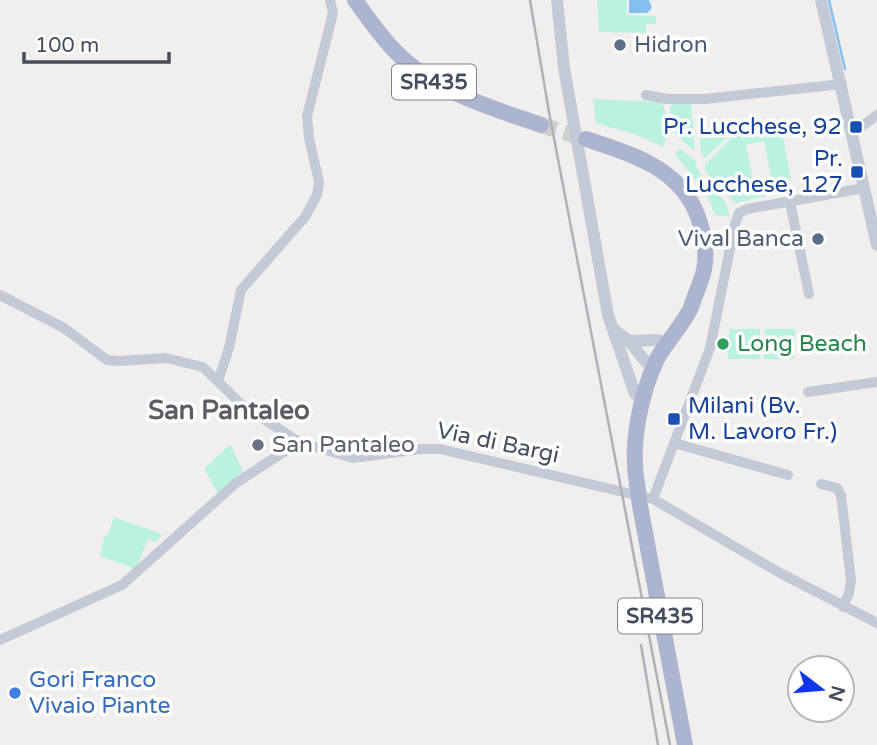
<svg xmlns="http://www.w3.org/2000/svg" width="877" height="745" viewBox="0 0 877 745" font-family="'Varela Round',sans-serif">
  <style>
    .green { fill: #baf2de }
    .water { fill: #84bff2 }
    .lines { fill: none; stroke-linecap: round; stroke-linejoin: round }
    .stream { stroke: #84bff2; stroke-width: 2.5 }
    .primary-tunnel { stroke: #cfced1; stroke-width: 16; stroke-dasharray: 16 8; stroke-linecap: butt }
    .minor { stroke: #c4c9d7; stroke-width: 10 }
    .tertiary { stroke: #c4c9d7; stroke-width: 12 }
    .primary { stroke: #acb5cf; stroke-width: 16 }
    .rail { stroke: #b0b1b9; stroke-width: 2.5 }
    .primary-bridge { stroke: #acb5cf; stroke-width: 16 }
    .service-dot { fill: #5c6f8a; stroke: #fff; stroke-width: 2.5 }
    .transit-dot { fill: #1a4fb4; stroke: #fff; stroke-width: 2.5 }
    .leisure-dot { fill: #2e9e5b; stroke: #fff; stroke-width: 2.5 }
    .worship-dot { fill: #6b7280; stroke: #fff; stroke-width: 2.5 }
    .shop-dot { fill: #3f7fe0; stroke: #fff; stroke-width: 2.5 }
    .labels { text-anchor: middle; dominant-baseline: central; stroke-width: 7; stroke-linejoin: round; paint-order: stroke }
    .shield { fill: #fff; stroke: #7d828e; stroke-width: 2 }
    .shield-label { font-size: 21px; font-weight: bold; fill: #454c5d }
    .service-label { font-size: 23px; fill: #4e5e75; stroke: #fff; text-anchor: start }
    .transit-label { font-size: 23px; fill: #164399; stroke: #fff; text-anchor: end }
    .leisure-label { font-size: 23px; fill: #27864d; stroke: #fff; text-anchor: start }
    .street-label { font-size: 23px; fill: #454c5d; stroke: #fff }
    .worship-label { font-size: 23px; fill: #5b616d; stroke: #fff; text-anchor: start }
    .shop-label { font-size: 23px; fill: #366cbe; stroke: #fff; text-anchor: start }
    .quarter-label { font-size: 26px; font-weight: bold; fill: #5b5c64; stroke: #fff }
  </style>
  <rect width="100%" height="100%" fill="#f1efee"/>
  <path class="green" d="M 597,0 L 627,0 L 626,15 L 656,16 L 656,24 L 646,24 L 646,33 L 599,32 Z
    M 593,99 L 662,102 C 667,114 669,135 663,147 L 637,135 L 596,123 Z
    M 691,101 L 695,152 L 672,131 L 670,108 L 672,104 Z
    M 781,126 L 791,180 L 772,182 L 764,141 L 746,145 L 754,185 L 762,184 L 765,196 L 736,203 L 734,202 L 705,171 L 705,165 L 734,135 L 734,132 Z
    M 699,129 L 704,129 L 705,138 L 727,137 L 705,158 L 701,154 Z
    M 679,148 L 695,160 C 697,182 731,195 729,217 L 715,215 L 707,195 L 675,154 Z
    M 729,329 L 760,329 L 760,359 L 728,359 Z
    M 765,329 L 795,329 L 794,359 L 764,359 Z
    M 230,444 L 243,471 L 218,493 L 204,469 Z
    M 114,517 L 162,534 L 156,542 L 148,539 L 136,569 L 100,556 L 104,537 L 108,535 Z"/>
  <path class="water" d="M 629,0 L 649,0 L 652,8 L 647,13 L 629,13 Z"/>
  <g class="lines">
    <path class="stream" d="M 829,0 L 845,69"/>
    <path class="primary-tunnel" d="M 541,125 L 586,139"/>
    <path class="minor" d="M 646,95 L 667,99 L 704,99 L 842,84
      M 853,133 L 877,115
      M 790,202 L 809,294
      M 0,295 L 64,328 L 107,360 L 118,361 L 166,358 L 203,367 L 241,404 L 299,442 L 353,458 L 421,449 L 440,449 L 653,499 L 780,573 L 877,623
      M 218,381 L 229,348 L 241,290 L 305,217 L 317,195 L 319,182 L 309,138 L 307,116 L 333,13 L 330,0
      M 808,392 L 877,382
      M 674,443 L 788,475
      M 821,484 L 837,488 L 841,495 L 851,580 L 849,593 L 843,607
      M 653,499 L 710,348 L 735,224 L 739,213 L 747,209 L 864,188
      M 0,640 L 122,585 L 236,483 L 299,442"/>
    <path class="tertiary" d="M 557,0 L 564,68 L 608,315 L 635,394
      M 821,0 L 877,245
      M 612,328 L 629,341 L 646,362
      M 629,341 L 658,340"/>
    <path class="primary" d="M 355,0 C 368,18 380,36 396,52 C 435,92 489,107 541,125
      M 586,139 C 634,155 684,169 700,223 C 705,238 707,254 704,270 C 701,283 695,294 692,305 C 687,320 666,342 657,359 C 640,396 630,444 637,484
      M 640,506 L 685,745"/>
    <path class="rail" d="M 530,0 L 549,112 L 670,745
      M 641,645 L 658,745"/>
    <path class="primary-bridge" d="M 637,484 L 640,506"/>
  </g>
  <g class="service-dot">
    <circle cx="620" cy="45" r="7"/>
    <circle cx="818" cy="239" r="7"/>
  </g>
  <g class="transit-dot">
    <rect x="849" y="120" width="14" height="14" rx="3.5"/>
    <rect x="850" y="165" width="14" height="14" rx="3.5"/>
    <rect x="667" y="412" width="14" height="14" rx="3.5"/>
  </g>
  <circle class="leisure-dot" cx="723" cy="344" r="7"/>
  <circle class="worship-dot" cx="258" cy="445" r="7"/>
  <circle class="shop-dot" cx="15" cy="693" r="7"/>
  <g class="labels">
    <g class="shield">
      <rect x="392" y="64.5" width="84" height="35" rx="5"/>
      <rect x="618" y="598.5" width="84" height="35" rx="5"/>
    </g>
    <g class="shield-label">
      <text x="434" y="82">SR435</text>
      <text x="660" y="616">SR435</text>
    </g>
    <g class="service-label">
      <text x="634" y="45">Hidron</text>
      <text x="804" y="239" text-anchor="end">Vival Banca</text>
    </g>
    <g class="transit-label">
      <text x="842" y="127">Pr. Lucchese, 92</text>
      <text x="843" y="159">Pr.<tspan x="843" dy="26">Lucchese, 127</tspan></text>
      <text x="688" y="406" text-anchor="start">Milani (Bv.<tspan x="688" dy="26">M. Lavoro Fr.)</tspan></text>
    </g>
    <g class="leisure-label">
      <text x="737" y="344">Long Beach</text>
    </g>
    <g class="street-label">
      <text transform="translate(498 443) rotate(12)">Via di Bargi</text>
    </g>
    <g class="worship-label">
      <text x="272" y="445">San Pantaleo</text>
    </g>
    <g class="shop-label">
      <text x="29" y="680">Gori Franco<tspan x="29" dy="26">Vivaio Piante</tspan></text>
    </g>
    <g class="quarter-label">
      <text x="229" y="410">San Pantaleo</text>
    </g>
  </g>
  <g transform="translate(821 689) rotate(106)"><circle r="33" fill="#ffffff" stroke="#b5b7be" stroke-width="2"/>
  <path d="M0-5L12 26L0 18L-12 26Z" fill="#0d36ed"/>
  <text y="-10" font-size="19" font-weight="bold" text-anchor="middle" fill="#454c5d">N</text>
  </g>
  <path d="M24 52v10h145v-10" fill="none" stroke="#454c5d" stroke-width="3.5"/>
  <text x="35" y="52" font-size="21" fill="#454c5d" stroke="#ffffff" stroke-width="5" paint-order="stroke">100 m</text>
</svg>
